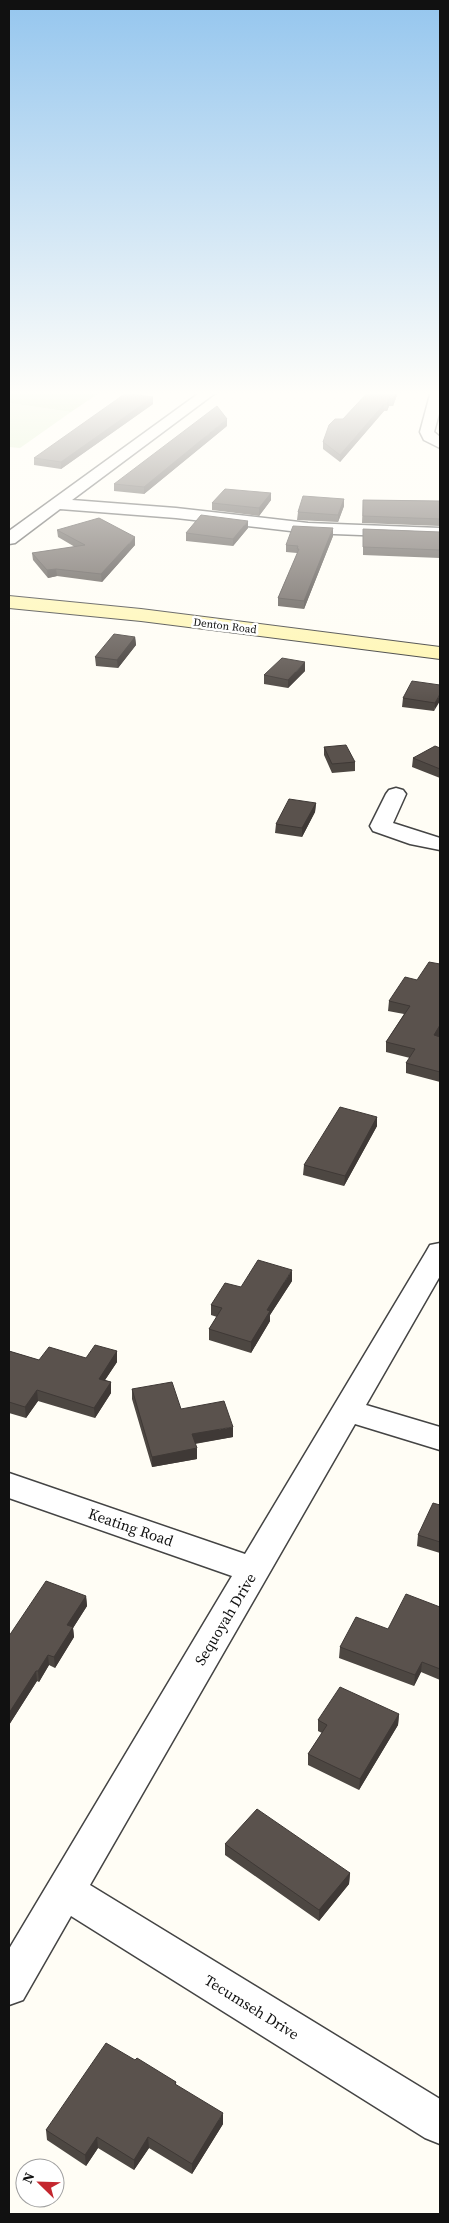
<svg xmlns="http://www.w3.org/2000/svg" width="449" height="2223" viewBox="0 0 449 2223" font-family="'Source Serif 4',serif">
  <style>
    .green { fill: #d5ebbd }
    .forest { fill: #b9dc9c }
    .lines { fill: none; stroke-linecap: round; stroke-linejoin: round }
    .street-casing { stroke: #444; stroke-width: 3 }
    .secondary-casing { stroke: #333; stroke-width: 2 }
    .street { fill: #fff; fill-rule: evenodd }
    .secondary { fill: #fff6b0; fill-rule: evenodd }
    .wall { fill: #4d4742 }
    .shaded-wall { fill: #3f3936 }
    .building { fill: #5a524d; stroke: #3f3936 }
    .labels { text-anchor: middle; dominant-baseline: central; stroke-width: 5; stroke-linejoin: round; paint-order: stroke }
    .far-street-label { font-size: 11px; fill: #111; stroke: #fff }
    .near-street-label { font-size: 15px; fill: #111; stroke: #fff }
  </style>
  <rect width="100%" height="100%" fill="#fffdf5"/>
  <path class="green" d="M 9,403 L 71,412 L 20,448 L 9,447 Z"/>
  <path class="forest" d="M 9,391 L 102,391 L 71,412 L 9,403 Z"/>
  <g class="lines">
    <g class="street-casing">
      <path id="street" d="M 202,391 L 218,391 L 72,500 L 176,508 L 308,523 L 440,528 L 440,538 L 308,533 L 176,518 L 60,509 L 15,543 L 9,544 L 9,531 Z
        M 431,391 L 440,391 L 440,410 L 434,432 L 440,437 L 440,448 L 424,440 L 420,432 Z
        M 396,788 L 403,790 L 406,794 L 393,823 L 440,838 L 440,850 L 410,844 L 373,831 L 370,826 L 386,794 L 389,790 Z
        M 440,1243 L 440,1276 L 366,1405 L 440,1427 L 440,1450 L 355,1424 L 90,1885 L 440,2099 L 440,2144 L 425,2138 L 71,1916 L 23,2000 L 9,2005 L 9,1949 L 232,1576 L 9,1498 L 9,1473 L 245,1554 L 426,1252 L 430,1245 Z"/>
    </g>
    <g class="secondary-casing">
      <path id="secondary" d="M 9,596 L 141,609 L 440,647 L 440,659 L 141,621 L 9,608 Z"/>
    </g>
    <use href="#street" class="street"/>
    <use href="#secondary" class="secondary"/>
  </g>
  <path class="wall" d="M 397,395 L 393,406 L 389,406 L 387,411 L 384,411 L 340,462 L 323,449 L 323,442 L 343,419 Z
    M 153,397 L 153,404 L 61,469 L 34,465 L 34,458 Z
    M 227,426 L 144,494 L 114,491 L 114,484 Z
    M 271,493 L 271,500 L 259,516 L 212,510 L 212,503 Z
    M 344,499 L 344,506 L 338,522 L 297,520 L 298,512 Z
    M 363,500 L 440,501 L 440,526 L 362,523 Z
    M 248,528 L 233,546 L 186,541 L 186,533 Z
    M 363,529 L 440,532 L 440,558 L 363,555 Z
    M 57,530 L 135,545 L 102,582 L 57,576 L 48,578 L 33,560 L 32,553 L 75,547 L 58,537 Z
    M 333,536 L 304,609 L 278,606 L 278,598 L 297,554 L 297,553 L 286,552 L 286,545 Z
    M 135,637 L 136,645 L 118,668 L 96,666 L 95,657 Z
    M 305,671 L 288,688 L 264,684 L 264,675 Z
    M 440,685 L 434,711 L 402,707 L 403,698 Z
    M 324,747 L 355,762 L 355,771 L 332,773 L 324,755 Z
    M 440,748 L 440,778 L 412,767 L 413,758 Z
    M 316,803 L 315,812 L 302,837 L 275,833 L 276,824 Z
    M 440,964 L 440,1034 L 439,1036 L 440,1037 L 440,1082 L 406,1073 L 406,1063 L 410,1058 L 386,1052 L 386,1042 L 404,1014 L 388,1011 L 389,1001 Z
    M 377,1117 L 377,1126 L 344,1186 L 303,1175 L 304,1165 Z
    M 292,1281 L 270,1315 L 270,1321 L 251,1353 L 209,1340 L 209,1329 L 217,1317 L 211,1315 L 211,1305 L 241,1287 Z
    M 9,1351 L 39,1360 L 86,1358 L 117,1351 L 117,1362 L 105,1380 L 111,1382 L 111,1393 L 95,1418 L 38,1401 L 26,1418 L 9,1413 Z
    M 132,1389 L 181,1409 L 233,1437 L 195,1444 L 197,1459 L 152,1467 L 132,1399 Z
    M 440,1505 L 440,1553 L 417,1546 L 418,1535 Z
    M 86,1596 L 87,1606 L 73,1628 L 74,1637 L 55,1668 L 49,1665 L 39,1682 L 37,1681 L 9,1725 L 9,1636 Z
    M 440,1607 L 440,1680 L 421,1672 L 414,1686 L 339,1658 L 340,1647 L 388,1629 Z
    M 399,1714 L 398,1725 L 359,1790 L 308,1765 L 308,1754 L 322,1733 L 318,1731 L 318,1720 Z
    M 225,1844 L 350,1873 L 349,1884 L 319,1921 L 225,1855 Z
    M 135,2060 L 176,2082 L 176,2085 L 223,2124 L 192,2174 L 149,2148 L 134,2170 L 98,2148 L 86,2166 L 47,2140 L 46,2130 Z"/>
  <path class="shaded-wall" d="M 396,391 L 401,391 L 397,395 L 393,406 L 393,399 Z
    M 153,397 L 153,404 L 61,469 L 61,462 Z
    M 389,399 L 389,406 L 387,411 L 387,404 Z
    M 384,404 L 384,411 L 340,462 L 340,455 Z
    M 227,419 L 227,426 L 144,494 L 144,487 Z
    M 271,493 L 271,500 L 259,516 L 259,508 Z
    M 344,499 L 344,506 L 338,522 L 338,515 Z
    M 248,521 L 248,528 L 233,546 L 233,539 Z
    M 333,528 L 333,536 L 304,609 L 304,601 Z
    M 135,537 L 135,545 L 102,582 L 101,574 Z
    M 56,569 L 57,576 L 48,578 L 47,570 Z
    M 135,637 L 136,645 L 118,668 L 117,660 Z
    M 305,662 L 305,671 L 288,688 L 288,680 Z
    M 440,694 L 440,701 L 434,711 L 435,703 Z
    M 316,803 L 315,812 L 302,837 L 302,828 Z
    M 440,1025 L 440,1034 L 433,1045 L 434,1035 Z
    M 377,1117 L 377,1126 L 344,1186 L 345,1176 Z
    M 292,1270 L 292,1281 L 270,1315 L 270,1321 L 251,1353 L 251,1342 L 267,1310 Z
    M 117,1351 L 117,1362 L 99,1389 L 99,1379 Z
    M 111,1382 L 111,1393 L 95,1418 L 94,1408 Z
    M 37,1390 L 38,1401 L 26,1418 L 25,1407 Z
    M 233,1427 L 233,1437 L 192,1444 L 192,1434 Z
    M 197,1448 L 197,1459 L 152,1467 L 152,1457 Z
    M 86,1596 L 87,1606 L 73,1628 L 74,1637 L 55,1668 L 54,1657 L 67,1625 Z
    M 48,1655 L 49,1665 L 39,1682 L 38,1671 Z
    M 422,1662 L 421,1672 L 414,1686 L 415,1675 Z
    M 36,1671 L 37,1681 L 9,1725 L 9,1713 Z
    M 399,1714 L 398,1725 L 359,1790 L 360,1779 Z
    M 350,1873 L 349,1884 L 319,1921 L 319,1910 Z
    M 223,2113 L 223,2124 L 192,2174 L 192,2164 Z
    M 97,2137 L 98,2148 L 86,2166 L 85,2155 Z
    M 148,2137 L 149,2148 L 134,2170 L 134,2160 Z"/>
  <path class="building" d="M 369,391 L 396,391 L 393,399 L 389,399 L 387,404 L 384,404 L 340,455 L 323,442 L 329,425 L 335,419 L 343,419 Z
    M 126,393 L 153,397 L 61,462 L 34,458 Z
    M 217,406 L 227,419 L 144,487 L 114,484 Z
    M 225,489 L 271,493 L 259,508 L 212,503 Z
    M 303,496 L 344,499 L 338,515 L 298,512 Z
    M 363,500 L 440,501 L 440,519 L 363,516 Z
    M 201,515 L 248,521 L 233,539 L 186,533 Z
    M 99,518 L 135,537 L 101,574 L 56,569 L 47,570 L 32,553 L 85,545 L 57,530 Z
    M 293,526 L 333,528 L 304,601 L 278,598 L 299,549 L 297,549 L 298,546 L 286,545 Z
    M 363,529 L 440,532 L 440,550 L 363,547 Z
    M 114,634 L 135,637 L 117,660 L 95,657 Z
    M 282,658 L 305,662 L 288,680 L 264,675 Z
    M 412,681 L 440,685 L 440,694 L 435,703 L 403,698 Z
    M 346,745 L 355,762 L 332,764 L 324,747 Z
    M 435,746 L 440,748 L 440,769 L 413,758 Z
    M 289,799 L 316,803 L 302,828 L 276,824 Z
    M 429,962 L 440,964 L 440,1025 L 434,1035 L 440,1037 L 440,1072 L 406,1063 L 415,1049 L 386,1042 L 410,1006 L 389,1001 L 405,977 L 417,980 Z
    M 340,1107 L 377,1117 L 345,1176 L 304,1165 Z
    M 258,1260 L 292,1270 L 267,1310 L 270,1311 L 251,1342 L 209,1329 L 222,1308 L 211,1305 L 225,1283 L 241,1287 Z
    M 95,1345 L 117,1351 L 99,1379 L 111,1382 L 94,1408 L 37,1390 L 25,1407 L 9,1402 L 9,1351 L 39,1360 L 49,1347 L 86,1358 Z
    M 172,1382 L 181,1409 L 224,1401 L 233,1427 L 192,1434 L 197,1448 L 152,1457 L 132,1389 Z
    M 433,1503 L 440,1505 L 440,1542 L 418,1535 Z
    M 46,1581 L 86,1596 L 67,1625 L 73,1627 L 54,1657 L 48,1655 L 38,1671 L 36,1671 L 9,1713 L 9,1636 Z
    M 406,1594 L 440,1607 L 440,1669 L 422,1662 L 415,1675 L 340,1647 L 356,1617 L 388,1629 Z
    M 340,1687 L 399,1714 L 360,1779 L 308,1754 L 327,1725 L 318,1720 Z
    M 257,1809 L 350,1873 L 319,1910 L 225,1844 Z
    M 106,2043 L 135,2060 L 137,2058 L 176,2082 L 175,2084 L 223,2113 L 192,2164 L 148,2137 L 134,2160 L 97,2137 L 85,2155 L 46,2130 Z"/>
  <linearGradient id="sky" x2="0" y2="1"><stop stop-color="#95c6ee"/><stop offset="0.56" stop-color="#fffefa"/><stop offset="1" stop-color="#fffefa" stop-opacity="0"/></linearGradient>
  <rect width="449" height="702" fill="url(#sky)"/>
  <g class="labels">
    <g class="far-street-label">
      <text transform="translate(225 626) rotate(7)">Denton Road</text>
    </g>
    <g class="near-street-label">
      <text transform="translate(131 1527) rotate(19)">Keating Road</text>
      <text transform="translate(225 1619) rotate(-59)">Sequoyah Drive</text>
      <text transform="translate(252 2007) rotate(32)">Tecumseh Drive</text>
    </g>
  </g>
  <rect width="449" height="2223" fill="none" stroke="#111111" stroke-width="20"/>
  <g transform="translate(40 2183) rotate(293)"><circle r="24" fill="#ffffff" stroke="#a0a0a0"/>
  <path d="M0-4L9 19L0 12L-9 19Z" fill="#c4262e"/>
  <text y="-8" font-size="14" font-weight="bold" text-anchor="middle" fill="#111111">N</text>
  </g>
</svg>
